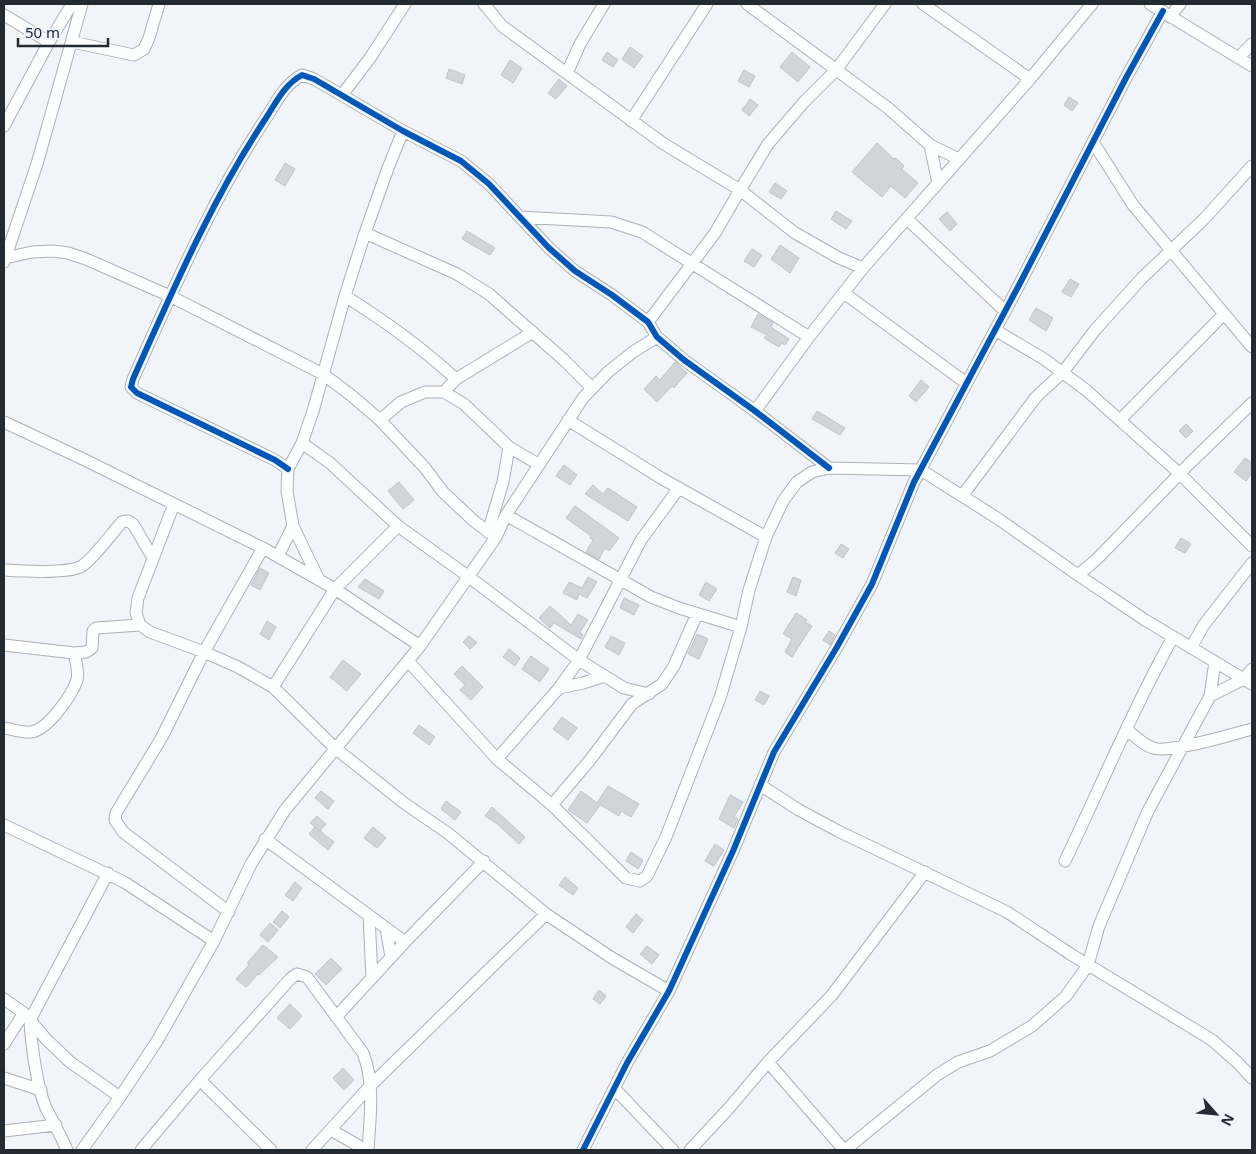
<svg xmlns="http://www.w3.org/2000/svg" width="1256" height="1154" viewBox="0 0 1256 1154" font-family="'Noto Sans',sans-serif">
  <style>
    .building { fill: #cfd5db; stroke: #bec4ca }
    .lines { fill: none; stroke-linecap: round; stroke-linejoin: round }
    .street-casing { stroke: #acb0b6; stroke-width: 13 }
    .street { stroke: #fdfefe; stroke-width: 11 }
    .cycleway-casing { stroke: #edf4fe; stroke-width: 9 }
    .cycleway { stroke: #0057b8; stroke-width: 6 }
  </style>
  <rect width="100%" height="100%" fill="#f1f5fa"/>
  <path class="building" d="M 630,47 L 643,56 L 634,68 L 622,59 Z
    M 607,52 L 618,60 L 613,67 L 602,60 Z
    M 792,52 L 810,67 L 798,82 L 780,67 Z
    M 510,60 L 522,68 L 513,83 L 501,75 Z
    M 449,69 L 465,75 L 462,84 L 446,78 Z
    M 744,70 L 755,76 L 749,87 L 738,81 Z
    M 559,79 L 567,86 L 556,99 L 548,93 Z
    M 1069,97 L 1078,103 L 1072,111 L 1064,105 Z
    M 750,99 L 758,105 L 749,116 L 742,110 Z
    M 877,143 L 894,159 L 896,158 L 904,166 L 902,169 L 918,183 L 905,198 L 891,186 L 882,197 L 852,172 Z
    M 285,163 L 295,169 L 285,186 L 275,180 Z
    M 775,183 L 787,191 L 781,199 L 769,192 Z
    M 836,211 L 852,221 L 846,229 L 831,219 Z
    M 947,212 L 957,224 L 950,231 L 939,219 Z
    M 467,231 L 495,248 L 490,255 L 462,239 Z
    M 780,245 L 799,258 L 790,273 L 771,259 Z
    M 752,249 L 762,255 L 754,267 L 744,261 Z
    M 1070,279 L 1079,284 L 1071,297 L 1062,292 Z
    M 1036,308 L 1053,318 L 1046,331 L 1029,320 Z
    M 758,314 L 773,323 L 771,327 L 789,339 L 785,345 L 781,343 L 779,347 L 764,338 L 767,335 L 751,327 Z
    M 675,362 L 687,373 L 674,388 L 672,386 L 657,402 L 644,389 L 656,376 L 660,380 Z
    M 921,380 L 929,387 L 916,402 L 909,396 Z
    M 817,411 L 845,428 L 840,435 L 812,419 Z
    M 1186,424 L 1193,431 L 1186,438 L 1179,431 Z
    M 1245,458 L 1252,463 L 1252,473 L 1246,481 L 1234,472 Z
    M 564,465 L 577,475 L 570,485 L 556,476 Z
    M 399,482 L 414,500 L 403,509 L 388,491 Z
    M 593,485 L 603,494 L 608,488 L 637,507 L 628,521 L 585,494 Z
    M 575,506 L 619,538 L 609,551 L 605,548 L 599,559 L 586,552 L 593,540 L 590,538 L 591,536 L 566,518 Z
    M 1181,538 L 1191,544 L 1185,553 L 1175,548 Z
    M 841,544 L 849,549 L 843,558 L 835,553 Z
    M 260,568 L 269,573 L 260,590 L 251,585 Z
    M 588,577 L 597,582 L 587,598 L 579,594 L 577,600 L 563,593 L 569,582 L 582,588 Z
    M 793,577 L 801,580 L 796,596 L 787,592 Z
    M 365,579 L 384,591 L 379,599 L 358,587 Z
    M 706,582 L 717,589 L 709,601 L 699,595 Z
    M 624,598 L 639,605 L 634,615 L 620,608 Z
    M 550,606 L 571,625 L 578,614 L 588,620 L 580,632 L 583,635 L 581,639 L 554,623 L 550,628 L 539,618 Z
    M 796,613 L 807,620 L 805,622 L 812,626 L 792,657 L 785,652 L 792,639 L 783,634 Z
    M 267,621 L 276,627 L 269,640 L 260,634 Z
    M 829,631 L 835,635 L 830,645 L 823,640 Z
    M 697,634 L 708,639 L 699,659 L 688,654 Z
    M 469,636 L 477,643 L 470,649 L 463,642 Z
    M 611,636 L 625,643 L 619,655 L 605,647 Z
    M 509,649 L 520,658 L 515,666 L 503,657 Z
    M 531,656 L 549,669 L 540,682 L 522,669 Z
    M 343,660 L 361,674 L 347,691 L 330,677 Z
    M 462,666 L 483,687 L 471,700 L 460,690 L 465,685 L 454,674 Z
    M 760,691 L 769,696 L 764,705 L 755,700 Z
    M 562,717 L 577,728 L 568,740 L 553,729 Z
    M 419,725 L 435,737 L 429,745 L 413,733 Z
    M 608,786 L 639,804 L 631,817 L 621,811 L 619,816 L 599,804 L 600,805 L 587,823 L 568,810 L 581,791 L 597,803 Z
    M 321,791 L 334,801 L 328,809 L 315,798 Z
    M 730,795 L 743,802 L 734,817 L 738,819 L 734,828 L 719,819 Z
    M 446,801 L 461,812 L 455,820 L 441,809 Z
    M 492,807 L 525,837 L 519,844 L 496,823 L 485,816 Z
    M 317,816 L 326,824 L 320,831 L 310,823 Z
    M 315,827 L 334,842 L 328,850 L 309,834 Z
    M 373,827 L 386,838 L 377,848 L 364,838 Z
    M 715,844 L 724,850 L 714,866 L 705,861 Z
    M 631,852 L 643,860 L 638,869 L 626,861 Z
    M 565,877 L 578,888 L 573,895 L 559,885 Z
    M 295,882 L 302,888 L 293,901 L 285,895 Z
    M 282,911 L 289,917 L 280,928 L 273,922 Z
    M 636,914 L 643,920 L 633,933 L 626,927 Z
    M 270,923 L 278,930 L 268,942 L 260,935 Z
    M 263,945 L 278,957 L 259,975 L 258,974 L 246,987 L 236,979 L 249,965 L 247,963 Z
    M 647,946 L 659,955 L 652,964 L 640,954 Z
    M 331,958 L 342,969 L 326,985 L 315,974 Z
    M 599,990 L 606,996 L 600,1004 L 593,999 Z
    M 290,1004 L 302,1016 L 290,1029 L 277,1018 Z
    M 343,1068 L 354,1080 L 344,1090 L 333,1078 Z"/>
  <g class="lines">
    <g class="street-casing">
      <path id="street" d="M 484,4 L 502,26 L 664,144 L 740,190 L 795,233 L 839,258 L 863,268
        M 747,4 L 888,108 L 930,145 L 959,159
        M 923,4 L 1030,79
        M 1150,4 L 1252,66
        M 4,15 L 49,42
        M 1170,17 L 1180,4
        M 72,42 L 134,55 L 144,49 L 149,38 L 159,4
        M 1239,57 L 1252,44
        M 567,73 L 580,44 L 604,4
        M 342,95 L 370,58 L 405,4
        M 631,121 L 707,4
        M 4,126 L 49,42 L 72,4
        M 1093,142 L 1133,205 L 1252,347
        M 930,145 L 938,183
        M 520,217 L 611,222 L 642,232 L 809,337
        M 907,219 L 1005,311
        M 365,233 L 457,274 L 489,294 L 564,360 L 592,388
        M 5,258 L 32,252 L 53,251 L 68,253 L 86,259 L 170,296 L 323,374 L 352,396 L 380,420 L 425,468 L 443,492 L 475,522 L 496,537
        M 4,262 L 37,164 L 82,4
        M 844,293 L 966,383
        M 345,296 C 385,321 421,347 456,379
        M 648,322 L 715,233 L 740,190 L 768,144 L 804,102 L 836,70 L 885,4
        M 995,330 L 1044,359 L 1086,390 L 1179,473 L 1252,546
        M 444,392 L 456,379 L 533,332
        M 755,411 L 809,337 L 863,268 L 1030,79 L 1092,4
        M 380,420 L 401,402 L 425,392 L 444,392 L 464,404 L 509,447 L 538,464
        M 568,420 L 661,478 L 766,537
        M 1120,420 L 1224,314
        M 4,422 L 85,460 L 263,548 L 335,589 L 420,646
        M 302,443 L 330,463 L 398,526 L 469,577 L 579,660 L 624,688 L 649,694
        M 288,469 L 275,460 L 137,393 L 131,387 L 133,379 C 173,290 212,199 266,118 C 277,101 284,85 302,75 L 314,79 L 403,131 L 461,161 L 489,184 L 549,248 L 575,271 L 612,295 L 648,322 L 657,337 L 684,360 L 755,411 L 829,468
        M 962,496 L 1036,397 L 1063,372 L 1095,330 L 1142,278 L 1204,219 L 1252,166
        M 506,515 L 651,597 L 679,608 L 741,627
        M 488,532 L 503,482 L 509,447
        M 278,556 L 293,526
        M 4,570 C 19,571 70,574 82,566 C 95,557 111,534 122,522 L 128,521 L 133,524 L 153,558
        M 1078,575 L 1097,559 L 1190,463 L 1252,403
        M 319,580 L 293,526 L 287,491 L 288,469 L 302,443 L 313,411 L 345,296 L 365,233 L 388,168 L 403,131
        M 140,625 L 136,613 L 138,598 L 174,504
        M 4,645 L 74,653 L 86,652 L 92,648 L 93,631 L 96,628 L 140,625 L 150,632 L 204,652 L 238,667 L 273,687 L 335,748 L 404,803 L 449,834 L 546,914 L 612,958 L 669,991
        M 1191,648 L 1203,626 L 1252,563
        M 408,661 L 497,759 L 552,805 L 626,878 L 640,881 L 647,876 L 666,837 L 720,698 L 741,627 L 749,590 L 766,537 L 783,501 L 797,482 L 812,472 L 829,468 L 921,470 L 997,518 L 1078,575 L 1145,620 L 1252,684
        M 273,687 L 335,589 L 398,526
        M 559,688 L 583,683 L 605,676
        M 1210,696 L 1244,679 L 1252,669
        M 4,728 C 12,729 23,733 31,732 C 48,730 72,695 77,680 C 79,671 76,662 74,653
        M 1127,730 C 1135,736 1143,745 1153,748 C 1168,754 1233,734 1252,729
        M 497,759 L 559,688 L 579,660 L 641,540 L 679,488
        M 760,785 L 799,810 L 838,831 L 1007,912 L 1072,955 L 1212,1040 L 1237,1062 L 1252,1078
        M 552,805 L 590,760 L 632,704 L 662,684 L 674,666 L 697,614
        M 4,825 L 124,882 L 214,941
        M 265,839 L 405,942
        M 1065,861 C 1101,786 1133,709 1173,637
        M 229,912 L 123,832 L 115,820 L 116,813 L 162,737 L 204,652 L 263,548
        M 369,916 L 372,978
        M 386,928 L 391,957
        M 4,999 L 24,1013 L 46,1039 L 70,1062 L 120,1097
        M 336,1017 L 405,942 L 484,861
        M 4,1044 L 24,1013
        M 768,1062 L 844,1150
        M 4,1078 L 41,1090
        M 200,1080 L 271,1150
        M 614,1088 L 673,1150
        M 331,1130 L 366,1150
        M 4,1131 L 56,1125
        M 67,1150 C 61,1136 53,1122 46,1108 C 37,1088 31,1043 30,1020 L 108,873
        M 82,1150 L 120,1097 L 157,1041 L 214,941 L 251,864 L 285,810 L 420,646 L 496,537 L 506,515 L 583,398 L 608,372 L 633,352 L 657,337
        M 141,1150 L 200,1080 L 291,978 L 297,974 L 307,977 L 363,1053 C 375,1083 370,1118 368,1150
        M 312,1150 L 371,1085 L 546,914
        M 583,1150 L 627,1063 L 669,991 L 733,851 L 774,752 L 837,647 L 872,584 L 914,482 L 1018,287 L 1127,76 L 1163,11
        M 690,1150 L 730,1107 L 768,1062 L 832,995 L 925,872
        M 845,1150 L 937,1075 L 958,1062 L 990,1051 L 1032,1026 L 1066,996 L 1088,965 L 1099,926 L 1148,811 L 1210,696 L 1215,662"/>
    </g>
    <use href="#street" class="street"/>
    <g class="cycleway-casing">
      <path id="cycleway" d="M 288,469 L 275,460 L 137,393 L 131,387 L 133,379 C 173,290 212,199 266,118 C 277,101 284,85 302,75 L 314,79 L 403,131 L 461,161 L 489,184 L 549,248 L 575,271 L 612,295 L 648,322 L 657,337 L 684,360 L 755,411 L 829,468
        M 583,1150 L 627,1063 L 669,991 L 733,851 L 774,752 L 837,647 L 872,584 L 914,482 L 1018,287 L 1127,76 L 1163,11"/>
    </g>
    <use href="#cycleway" class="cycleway"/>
  </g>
  <rect width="1256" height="1154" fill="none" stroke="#232a32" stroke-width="10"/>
  <g transform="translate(1216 1114) rotate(117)" stroke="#edf4fe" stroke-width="4" paint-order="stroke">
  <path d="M0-4L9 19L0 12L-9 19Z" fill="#232a32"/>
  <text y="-8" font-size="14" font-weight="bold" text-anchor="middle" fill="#232a32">N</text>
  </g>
  <path d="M18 38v8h90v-8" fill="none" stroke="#232a32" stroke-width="2.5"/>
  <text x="25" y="38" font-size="15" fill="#232a32" stroke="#edf4fe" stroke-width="4" paint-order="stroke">50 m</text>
</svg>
